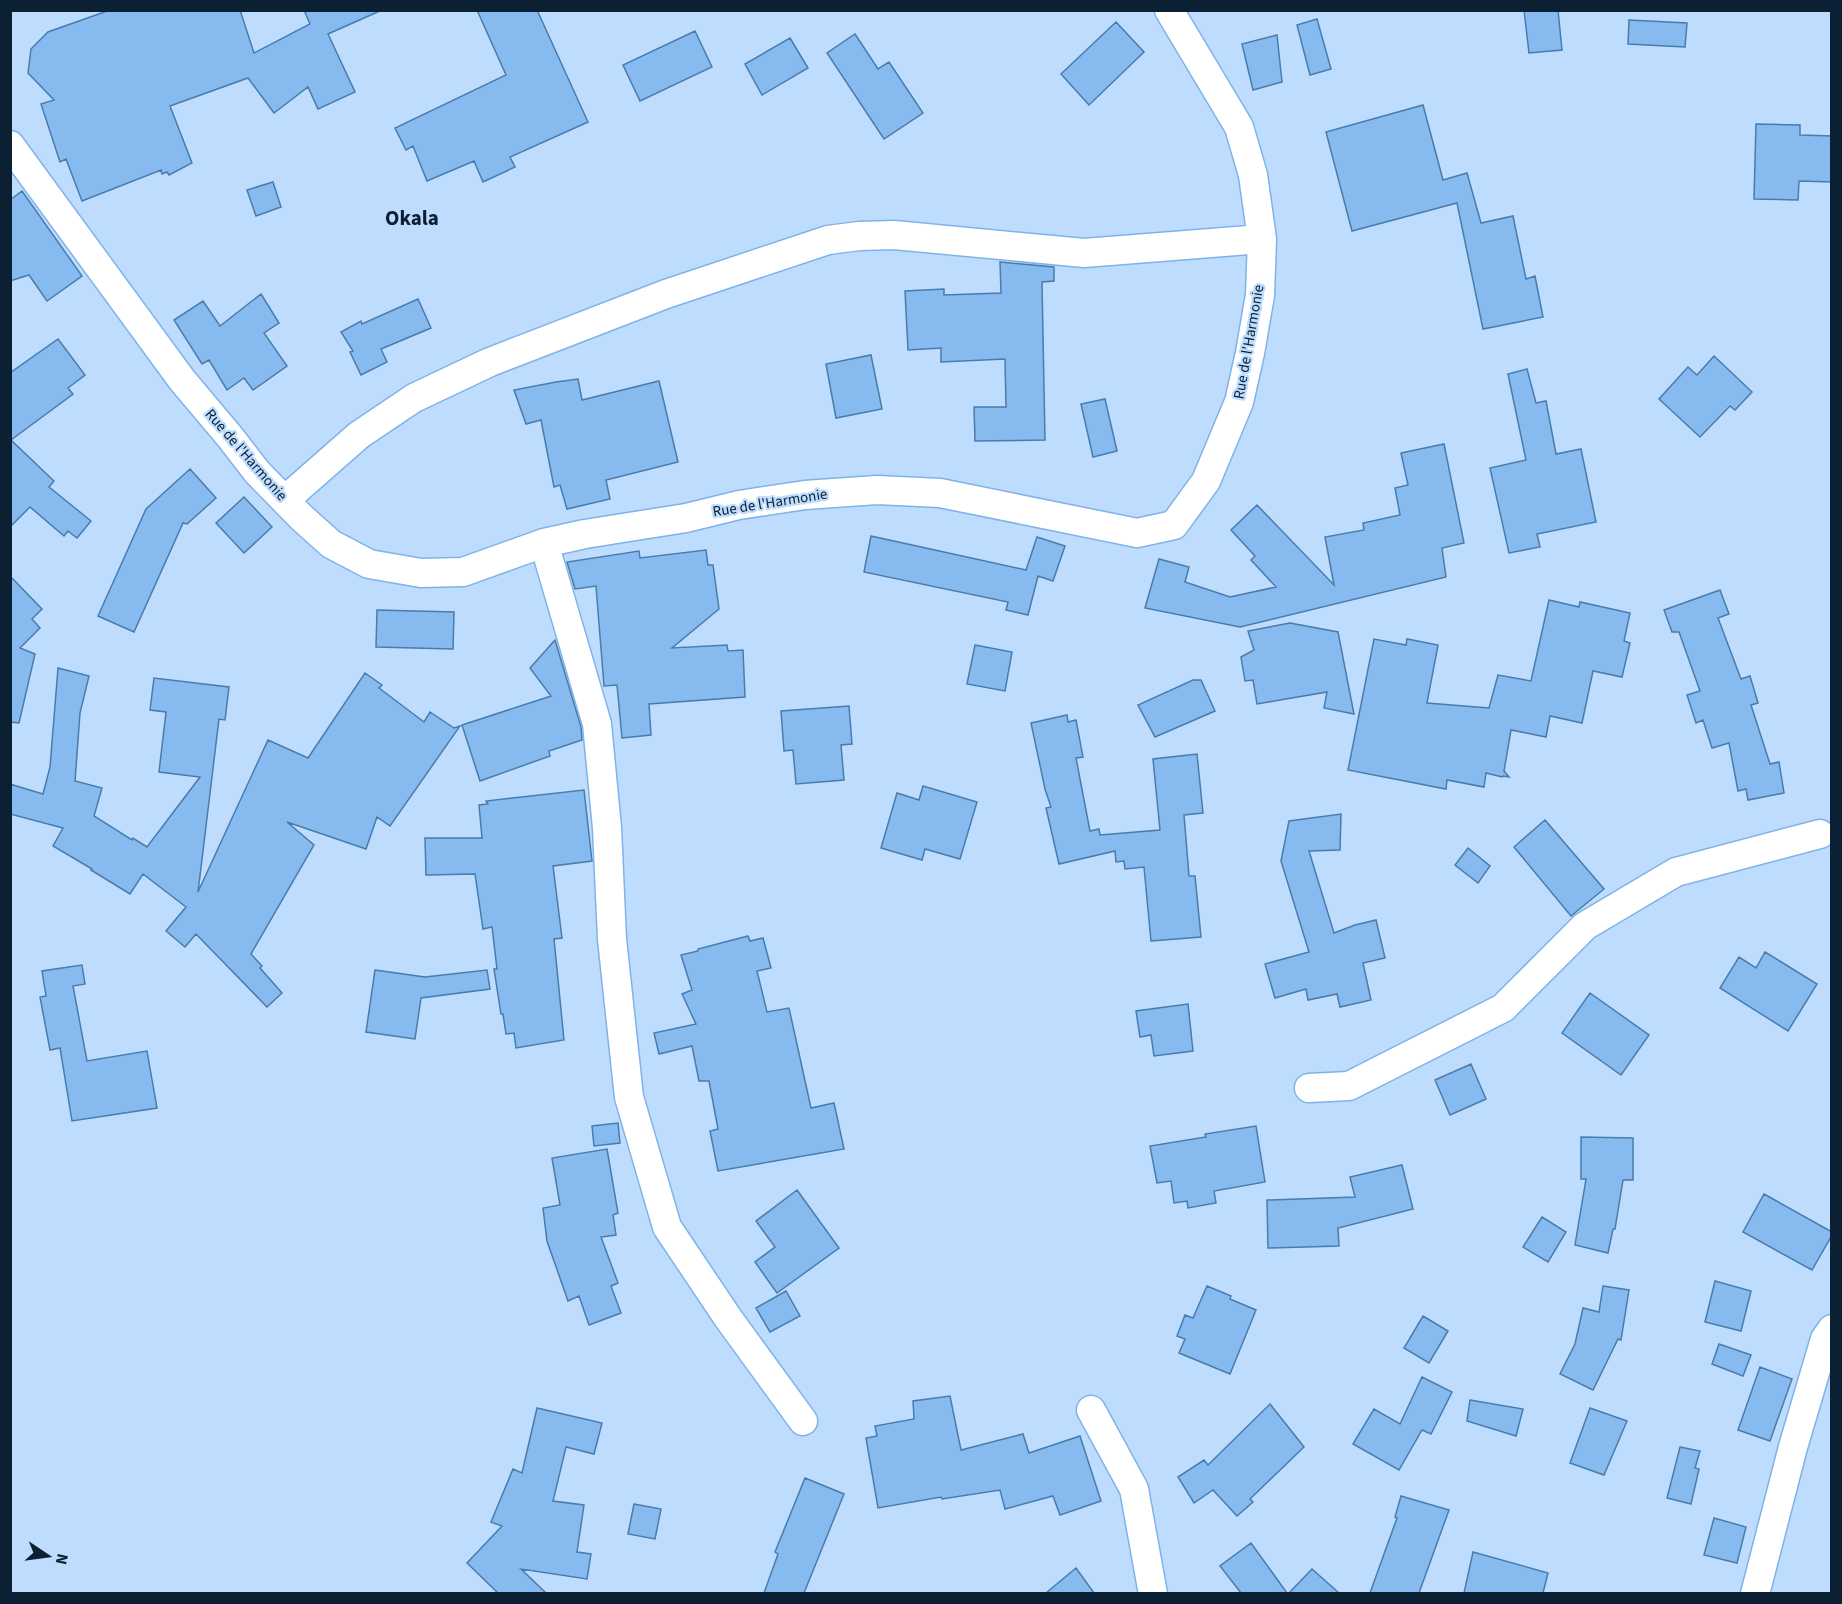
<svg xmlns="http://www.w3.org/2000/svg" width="1842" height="1604" viewBox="0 0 1842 1604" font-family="'Source Sans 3',sans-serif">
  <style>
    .building { fill: #87bbef; stroke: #497bac; stroke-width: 1.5 }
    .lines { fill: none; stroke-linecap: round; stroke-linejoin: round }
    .street-casing { stroke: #7fb3e7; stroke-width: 31 }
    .street { stroke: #fff; stroke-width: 28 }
    .labels { text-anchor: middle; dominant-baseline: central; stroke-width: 4.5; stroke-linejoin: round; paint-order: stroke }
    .street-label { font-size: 15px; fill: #0b2033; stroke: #beddfe }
    .district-label { font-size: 21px; font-weight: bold; fill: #0b2033; stroke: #beddfe }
  </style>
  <rect width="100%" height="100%" fill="#beddfe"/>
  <path class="building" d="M 110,10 L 240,10 L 254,53 L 310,24 L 304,10 L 382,10 L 328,34 L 355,92 L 318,109 L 308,87 L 274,113 L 248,78 L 170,106 L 192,163 L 169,175 L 167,172 L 162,174 L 161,170 L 82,201 L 66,159 L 60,162 L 41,104 L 54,100 L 28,73 L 31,49 L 48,32 Z
    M 477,10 L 537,10 L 588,122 L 510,157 L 515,167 L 483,182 L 474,161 L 427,181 L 413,146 L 406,150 L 395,128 L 506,75 Z
    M 1524,10 L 1558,10 L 1562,50 L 1529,53 Z
    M 1317,19 L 1331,69 L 1310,75 L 1297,25 Z
    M 1629,20 L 1687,23 L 1685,47 L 1628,44 Z
    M 1116,22 L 1144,52 L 1089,105 L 1061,74 Z
    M 695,31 L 712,67 L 640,101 L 623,65 Z
    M 855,34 L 878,69 L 889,62 L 923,113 L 884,139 L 827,53 Z
    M 1277,35 L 1282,82 L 1253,90 L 1242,44 Z
    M 790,38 L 808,68 L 762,95 L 745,64 Z
    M 1423,105 L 1443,180 L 1467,173 L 1481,223 L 1513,216 L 1526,279 L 1535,276 L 1543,317 L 1483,329 L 1457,203 L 1352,231 L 1326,132 Z
    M 1756,124 L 1800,125 L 1800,135 L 1832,136 L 1832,182 L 1799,181 L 1798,200 L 1754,199 Z
    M 273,182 L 281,207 L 256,216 L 247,190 Z
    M 22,191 L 82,276 L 47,301 L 29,275 L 10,281 L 10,200 Z
    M 1000,262 L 1054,267 L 1054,281 L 1042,282 L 1045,440 L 975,441 L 974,407 L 1006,407 L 1005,359 L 941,362 L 941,348 L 908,350 L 905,291 L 944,289 L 944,295 L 1001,293 Z
    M 261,294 L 279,323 L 264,333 L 287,366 L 253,390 L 244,378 L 227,390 L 209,360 L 202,364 L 174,320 L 203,301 L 220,326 Z
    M 418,299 L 431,328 L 381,349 L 387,362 L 361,375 L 350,352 L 353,351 L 341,332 L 361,321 L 362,324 Z
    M 58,339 L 85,375 L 68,388 L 73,394 L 11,440 L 54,481 L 49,487 L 91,521 L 77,538 L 68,531 L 64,536 L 30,507 L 10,527 L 10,373 Z
    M 871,355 L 882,409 L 836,418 L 826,364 Z
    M 1714,356 L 1752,392 L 1735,410 L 1730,406 L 1700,437 L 1659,399 L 1688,367 L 1697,375 Z
    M 1527,369 L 1536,403 L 1546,401 L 1556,454 L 1581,449 L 1596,522 L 1537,534 L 1540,547 L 1509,553 L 1490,468 L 1526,460 L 1508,374 Z
    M 578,379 L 582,400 L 659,381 L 678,462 L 606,480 L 610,499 L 567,509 L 560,485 L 554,487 L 541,420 L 526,424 L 514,390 L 556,382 Z
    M 1105,399 L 1117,451 L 1093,457 L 1081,404 Z
    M 1444,444 L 1464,543 L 1442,548 L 1446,577 L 1240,627 L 1145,608 L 1159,559 L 1189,567 L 1185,582 L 1230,597 L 1276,587 L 1251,560 L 1255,556 L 1231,530 L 1257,505 L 1334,585 L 1325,537 L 1364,530 L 1363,523 L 1400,515 L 1395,488 L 1408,485 L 1401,453 Z
    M 190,469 L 216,498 L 187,524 L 183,523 L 134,632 L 98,616 L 146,509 Z
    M 244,497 L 272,527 L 244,553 L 216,523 Z
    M 871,536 L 1026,570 L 1037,537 L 1065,546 L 1053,581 L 1038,576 L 1028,615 L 1006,610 L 1008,602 L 864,572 Z
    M 706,550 L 708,565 L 713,565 L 719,609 L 672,648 L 727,645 L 728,651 L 743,650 L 745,697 L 649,704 L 651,735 L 622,738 L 617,685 L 604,686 L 596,586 L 575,589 L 567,562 L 639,551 L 640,558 Z
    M 10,576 L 42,609 L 32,619 L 40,628 L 20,648 L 35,654 L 19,723 L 10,722 Z
    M 1720,590 L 1729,614 L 1718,618 L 1741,679 L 1750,676 L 1758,703 L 1751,705 L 1770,764 L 1779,762 L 1784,793 L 1748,800 L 1746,789 L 1738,791 L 1729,743 L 1712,748 L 1703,720 L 1696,723 L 1687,695 L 1700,691 L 1679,632 L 1672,632 L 1664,610 Z
    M 1549,600 L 1579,607 L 1580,602 L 1630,613 L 1624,641 L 1630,643 L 1622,677 L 1593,671 L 1582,723 L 1550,716 L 1546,737 L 1511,730 L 1504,771 L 1509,777 L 1503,776 L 1502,777 L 1486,773 L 1484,787 L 1447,780 L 1446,789 L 1348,770 L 1374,639 L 1406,645 L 1407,639 L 1438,645 L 1427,703 L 1489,708 L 1498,675 L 1531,681 Z
    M 377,610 L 454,612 L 453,649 L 376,647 Z
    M 1290,623 L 1338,632 L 1354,714 L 1324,708 L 1327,692 L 1257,704 L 1253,680 L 1245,681 L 1241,657 L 1254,650 L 1248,631 Z
    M 555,640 L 581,727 L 582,740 L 549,751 L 550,756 L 480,781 L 462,725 L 551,696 L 530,668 Z
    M 975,645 L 1012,652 L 1005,691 L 967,684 Z
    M 58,668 L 89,676 L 80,713 L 75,781 L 102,788 L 94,816 L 132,840 L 133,838 L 147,847 L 200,777 L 159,772 L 166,712 L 150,710 L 154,678 L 229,687 L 225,720 L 219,719 L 198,892 L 268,740 L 308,758 L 365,673 L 382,685 L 379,688 L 424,722 L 430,712 L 454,728 L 460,726 L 390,826 L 377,817 L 366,849 L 287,822 L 314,845 L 251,954 L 262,966 L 260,968 L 282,993 L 267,1007 L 196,934 L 185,947 L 166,931 L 186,907 L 143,874 L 130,894 L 91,870 L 92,869 L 53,846 L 63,828 L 10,814 L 10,784 L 43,794 L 50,767 Z
    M 1193,680 L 1201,680 L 1215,711 L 1155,737 L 1138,705 Z
    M 849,706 L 852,744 L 841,745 L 844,780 L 796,784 L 793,750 L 784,751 L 781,711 Z
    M 1067,715 L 1068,722 L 1076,720 L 1083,757 L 1076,758 L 1090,831 L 1099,829 L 1100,835 L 1160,830 L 1153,759 L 1197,754 L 1203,813 L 1184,815 L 1189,876 L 1195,876 L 1201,937 L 1151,941 L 1144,867 L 1125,869 L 1124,861 L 1116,862 L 1115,851 L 1059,864 L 1046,808 L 1051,807 L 1045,789 L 1031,723 Z
    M 923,786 L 977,802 L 960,859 L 925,849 L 922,860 L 881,848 L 897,793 L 919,800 Z
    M 584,790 L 592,861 L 553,866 L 562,938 L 554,939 L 564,1040 L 516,1048 L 514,1033 L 506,1034 L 503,1014 L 501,1014 L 494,969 L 497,969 L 492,927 L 483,929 L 475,874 L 426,875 L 425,838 L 482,838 L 479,805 L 488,804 L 486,801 Z
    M 1341,814 L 1340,850 L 1309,851 L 1334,933 L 1355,925 L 1376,920 L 1385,958 L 1363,963 L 1371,1000 L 1340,1007 L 1337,994 L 1308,1000 L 1306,989 L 1275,998 L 1265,964 L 1309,952 L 1281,861 L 1289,821 Z
    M 1545,820 L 1604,889 L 1571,916 L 1514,847 Z
    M 1468,848 L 1490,866 L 1478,883 L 1455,865 Z
    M 748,936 L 750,941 L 763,938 L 771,968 L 757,971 L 767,1012 L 789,1008 L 811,1108 L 834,1103 L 844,1149 L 718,1171 L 710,1131 L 718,1129 L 709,1081 L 699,1081 L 692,1046 L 659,1054 L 654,1033 L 696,1024 L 682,994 L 692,990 L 681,955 L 698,951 L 698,949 Z
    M 1765,952 L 1817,984 L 1788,1031 L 1720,988 L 1739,957 L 1756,968 Z
    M 82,965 L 85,984 L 73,986 L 87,1061 L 147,1051 L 157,1108 L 72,1121 L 60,1048 L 50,1050 L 40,997 L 46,996 L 42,971 Z
    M 375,970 L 425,977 L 487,970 L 490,989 L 421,998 L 415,1039 L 366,1032 Z
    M 1590,993 L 1649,1035 L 1621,1075 L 1562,1033 Z
    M 1188,1004 L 1193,1051 L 1154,1056 L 1151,1035 L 1140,1037 L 1136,1011 Z
    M 1471,1064 L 1486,1099 L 1450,1115 L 1435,1080 Z
    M 618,1123 L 620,1143 L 594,1146 L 592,1126 Z
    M 1256,1126 L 1265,1182 L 1214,1191 L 1216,1203 L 1188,1208 L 1187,1201 L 1174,1203 L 1171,1181 L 1157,1183 L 1150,1146 L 1206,1137 L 1205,1134 Z
    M 1581,1137 L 1633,1138 L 1633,1180 L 1623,1180 L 1615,1229 L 1613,1229 L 1608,1253 L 1575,1245 L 1586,1179 L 1581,1179 Z
    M 607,1149 L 618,1213 L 613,1215 L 616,1235 L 601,1237 L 618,1283 L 611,1286 L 621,1313 L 589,1325 L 579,1296 L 568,1301 L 547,1241 L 543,1208 L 560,1205 L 552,1158 Z
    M 1402,1165 L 1413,1209 L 1338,1228 L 1339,1246 L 1268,1248 L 1267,1200 L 1355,1197 L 1350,1177 Z
    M 797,1190 L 839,1248 L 777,1293 L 755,1262 L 775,1247 L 756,1221 Z
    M 1764,1194 L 1832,1232 L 1832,1235 L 1812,1270 L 1743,1232 Z
    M 1542,1217 L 1566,1232 L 1548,1262 L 1523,1247 Z
    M 1715,1281 L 1751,1291 L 1741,1331 L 1705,1322 Z
    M 1207,1286 L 1231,1296 L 1230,1299 L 1256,1310 L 1230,1374 L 1179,1353 L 1185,1339 L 1177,1336 L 1185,1315 L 1193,1318 Z
    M 1603,1286 L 1629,1290 L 1621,1340 L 1618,1339 L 1593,1390 L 1560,1374 L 1575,1344 L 1583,1308 L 1599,1312 Z
    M 786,1291 L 800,1316 L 770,1332 L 756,1308 Z
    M 1423,1316 L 1448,1331 L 1429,1363 L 1404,1348 Z
    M 1719,1344 L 1751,1355 L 1743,1376 L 1712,1364 Z
    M 1760,1367 L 1792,1379 L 1770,1441 L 1738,1430 Z
    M 1422,1377 L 1452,1392 L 1431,1434 L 1422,1430 L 1399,1470 L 1353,1444 L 1374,1409 L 1400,1424 Z
    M 950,1396 L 961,1450 L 1023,1434 L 1029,1453 L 1080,1436 L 1101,1501 L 1060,1515 L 1053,1496 L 1005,1509 L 1000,1490 L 942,1499 L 941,1497 L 878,1508 L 866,1438 L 877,1436 L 875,1426 L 914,1419 L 913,1401 Z
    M 1470,1400 L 1523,1409 L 1516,1436 L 1467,1421 Z
    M 1270,1404 L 1304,1447 L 1250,1499 L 1253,1502 L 1237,1516 L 1213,1490 L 1194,1503 L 1178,1477 L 1204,1460 L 1208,1465 Z
    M 537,1408 L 602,1423 L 594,1454 L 566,1447 L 553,1501 L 584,1505 L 577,1552 L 591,1554 L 587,1579 L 521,1569 L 546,1593 L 498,1593 L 467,1563 L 502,1526 L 491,1522 L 513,1469 L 522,1473 Z
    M 1590,1408 L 1627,1421 L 1604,1475 L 1570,1463 Z
    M 1680,1447 L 1700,1451 L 1695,1468 L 1699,1469 L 1691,1504 L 1667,1498 Z
    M 805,1478 L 844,1494 L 804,1593 L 764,1593 L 778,1554 L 775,1552 Z
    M 1401,1496 L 1449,1510 L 1419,1593 L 1370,1593 L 1397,1518 L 1395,1517 Z
    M 634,1504 L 661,1509 L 655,1539 L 628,1534 Z
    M 1714,1518 L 1746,1527 L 1737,1563 L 1704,1555 Z
    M 1251,1543 L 1287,1593 L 1241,1593 L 1220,1566 Z
    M 1473,1552 L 1548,1573 L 1543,1593 L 1464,1593 Z
    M 1076,1568 L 1094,1593 L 1046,1593 Z
    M 1312,1569 L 1339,1593 L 1289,1593 Z"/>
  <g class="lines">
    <g class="street-casing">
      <path id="street" d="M 10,145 L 182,380 L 230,437 L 257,472 L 301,517 L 331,544 L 369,564 L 421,573 L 463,572 L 544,543 L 585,534 L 686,518 L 739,505 L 805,495 L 877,490 L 940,493 L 1137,533 L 1174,525 L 1206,481 L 1239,402 L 1250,353 L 1260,295 L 1262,239 L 1253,175 L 1239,127 L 1169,10
        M 285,500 L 359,435 L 414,398 L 490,362 L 666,294 L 828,240 L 859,236 L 894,235 L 1084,253 L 1262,239
        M 544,543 L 597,724 L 607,828 L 612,939 L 629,1097 L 667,1227 L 728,1318 L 803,1421
        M 1309,1088 L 1349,1086 L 1503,1008 L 1585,926 L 1676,872 L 1820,834
        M 1091,1410 L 1134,1489 L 1153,1594
        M 1755,1594 L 1793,1447 L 1825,1339 L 1832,1329"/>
    </g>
    <use href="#street" class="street"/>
  </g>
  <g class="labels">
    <g class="street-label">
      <text transform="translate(1249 342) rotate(-80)">Rue de l'Harmonie</text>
      <text transform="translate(246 455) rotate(49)">Rue de l'Harmonie</text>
      <text transform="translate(770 503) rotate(-9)">Rue de l'Harmonie</text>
    </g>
    <g class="district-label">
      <text x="412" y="218">Okala</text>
    </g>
  </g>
  <rect width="1842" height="1604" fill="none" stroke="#0b2033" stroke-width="24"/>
  <g transform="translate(48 1556) rotate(103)" stroke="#beddfe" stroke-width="4.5" paint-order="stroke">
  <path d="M0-4.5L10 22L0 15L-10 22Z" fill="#0b2033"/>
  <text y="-9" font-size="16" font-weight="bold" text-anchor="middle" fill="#0b2033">N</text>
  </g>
</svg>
